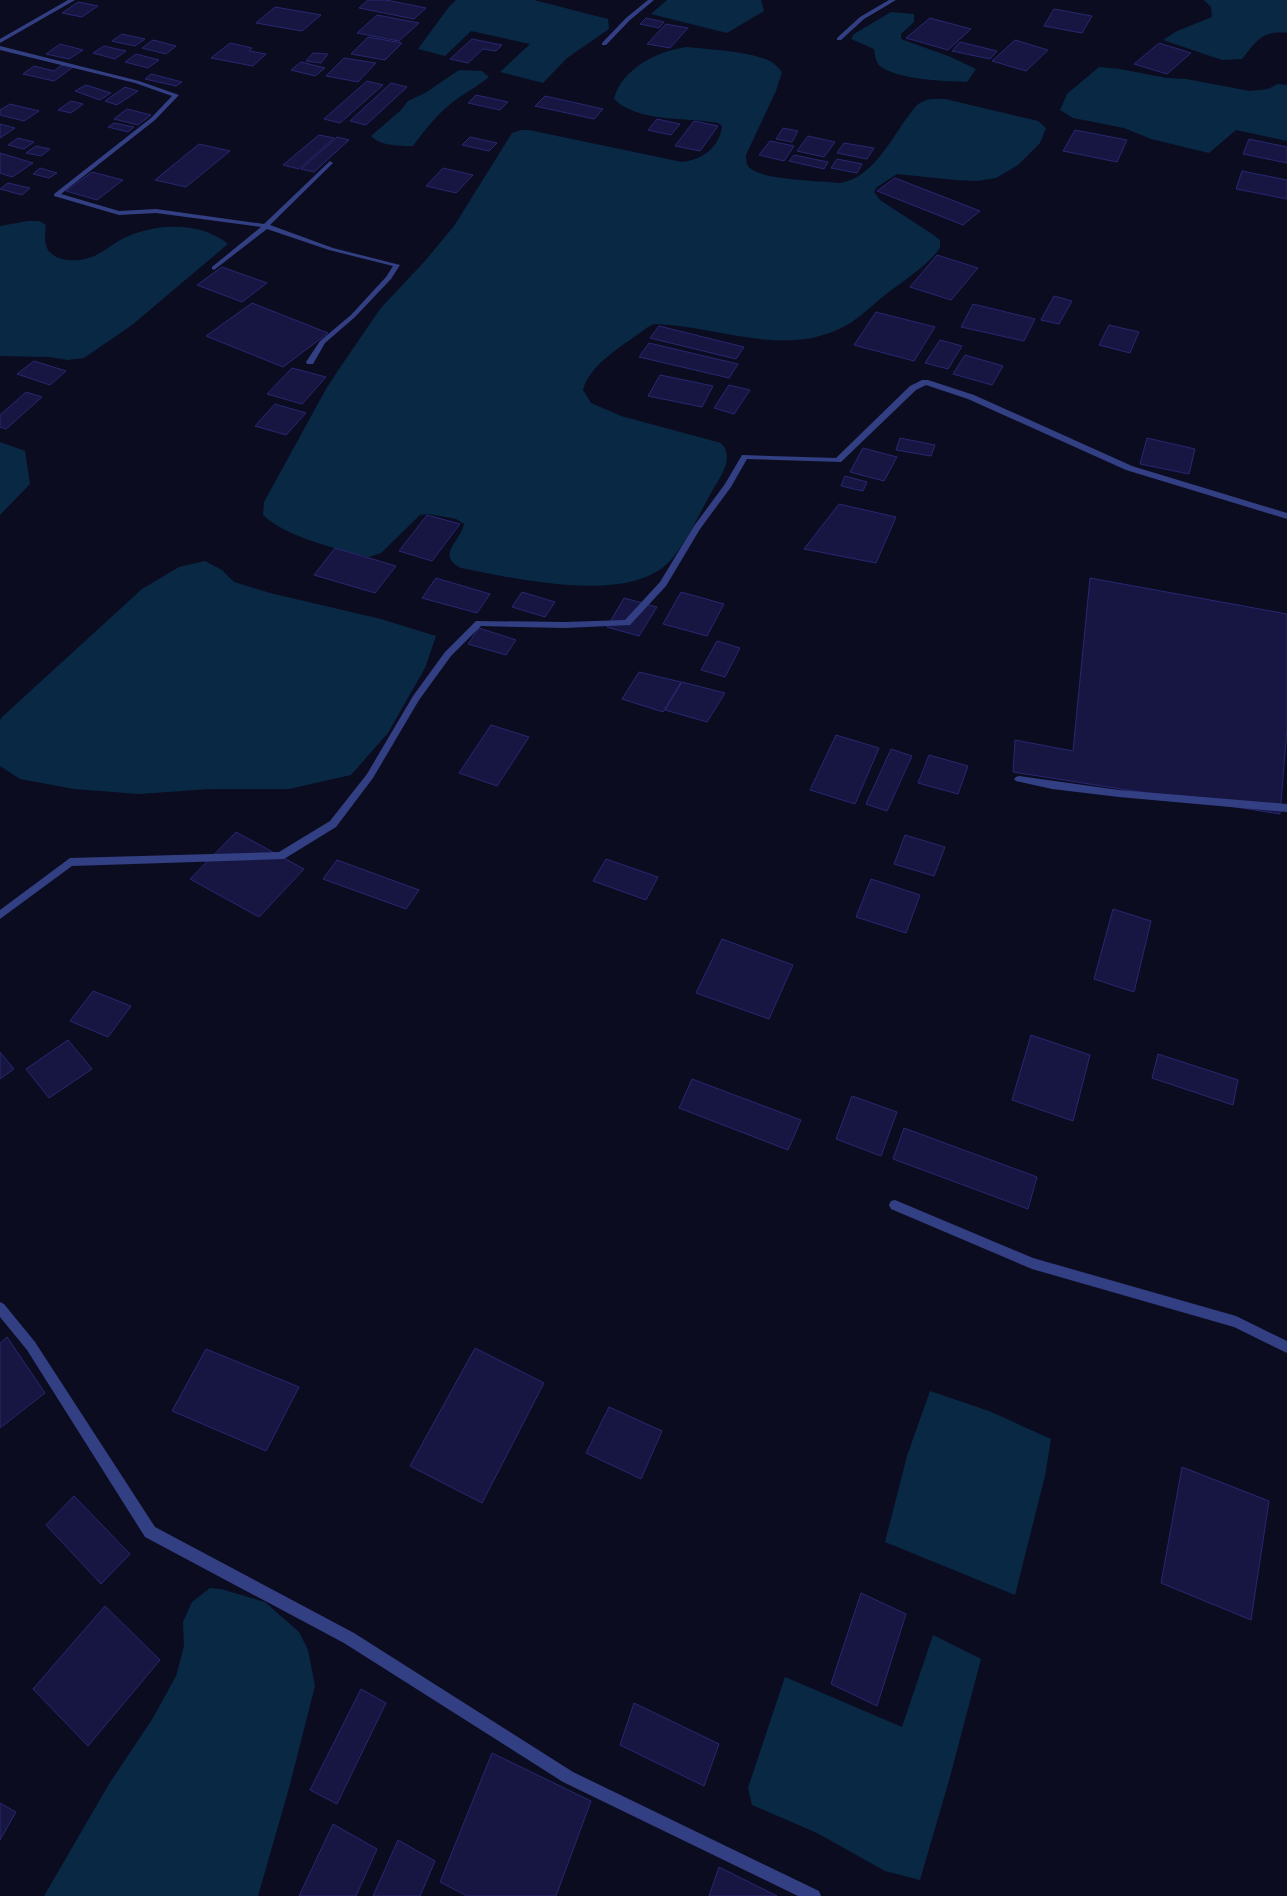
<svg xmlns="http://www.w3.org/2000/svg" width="1287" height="1896" viewBox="0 0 1287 1896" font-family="'Alegreya Sans',sans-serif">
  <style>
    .water { fill: #082844 }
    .building { fill: #171643; stroke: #282771 }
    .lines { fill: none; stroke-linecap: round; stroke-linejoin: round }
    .minor { fill: #333f83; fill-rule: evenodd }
  </style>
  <rect width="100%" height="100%" fill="#0c0c21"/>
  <path class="water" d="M 456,0 L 534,0 L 608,19 L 609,29 L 567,58 L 543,83 L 500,72 L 530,44 L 471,31 L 445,56 L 418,49 L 448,8 Z
    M 667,0 L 761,0 L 764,11 L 727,33 L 651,14 Z
    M 1204,0 L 1287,0 L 1287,33 C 1262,30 1256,41 1242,59 L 1222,60 L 1163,40 L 1177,31 L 1212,17 L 1211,7 Z
    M 891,12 L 914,14 L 914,22 L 901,34 L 901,39 L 951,57 L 976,69 L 967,82 C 944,81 901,80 881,67 C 876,64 875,55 874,49 L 851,39 L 854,34 Z
    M 686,47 C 707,49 758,52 773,63 C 777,66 779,69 782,72 L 776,91 L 746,155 C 746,160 746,165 751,169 C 765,180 821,181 841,183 C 872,177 889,143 906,119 C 911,113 915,105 922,102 C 929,98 937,99 945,99 L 1038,121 L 1046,128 L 1040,143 L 1018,165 L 996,178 L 977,181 L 955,180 L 897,174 L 877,187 L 874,192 L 880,200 L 932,234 L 940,240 L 940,248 C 927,266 903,281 885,295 C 871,306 856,322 839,329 C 780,357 715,325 654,324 L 648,327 C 627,343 589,364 583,390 L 591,403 L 621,416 L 721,443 C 736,458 719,478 711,493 C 698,516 687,542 670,561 C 628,606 514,578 461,568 C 435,555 461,541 464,524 L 456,519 L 429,514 L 420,515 L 381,553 L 369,557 C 339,550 284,536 263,515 L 264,502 L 326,389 L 337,372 L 380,309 L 424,262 L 454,226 L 512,133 L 521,130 L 529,130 L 682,162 C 702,160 720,147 722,126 L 718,123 C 687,117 638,123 614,99 C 621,69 658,51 686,47 Z
    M 1099,67 L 1120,69 L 1167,78 L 1186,79 L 1250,91 L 1268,89 L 1278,84 L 1287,85 L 1287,141 L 1236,130 L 1209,153 L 1151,139 L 1124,128 L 1073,118 L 1060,110 L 1067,94 Z
    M 459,70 L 482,71 L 489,77 C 477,87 464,93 453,102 C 437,114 425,130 413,146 C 400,146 380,146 371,136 L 401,110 L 408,101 L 425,93 Z
    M 28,221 L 39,221 L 46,225 C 45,232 44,241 47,248 C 54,262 76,262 89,258 C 100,255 111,245 122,239 C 154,223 200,221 228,244 L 132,325 L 84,358 L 68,360 L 49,357 L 0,356 L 0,226 Z
    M 0,442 L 25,451 L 30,484 L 0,515 Z
    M 205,561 L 222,570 L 234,582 L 270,593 L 381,619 L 436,636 L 425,668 L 388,733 L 351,775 L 289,789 L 210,789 L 139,794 L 74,789 L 20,779 L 0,766 L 0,720 L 2,717 L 142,589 L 179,567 Z
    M 930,1391 L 989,1411 L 1051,1439 L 1045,1476 L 1015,1595 L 885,1542 L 907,1456 Z
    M 210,1588 L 221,1589 L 265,1602 L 299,1632 L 308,1650 L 315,1686 L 289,1788 L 258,1896 L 44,1896 L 109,1784 L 153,1718 L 176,1676 L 184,1646 L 183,1622 L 192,1602 Z
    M 933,1635 L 981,1659 L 950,1777 L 920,1880 L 885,1871 L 817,1833 L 752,1805 L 748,1788 L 785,1677 L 902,1727 Z"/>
  <path class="building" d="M 368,0 L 386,0 L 426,8 L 414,19 L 359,8 Z
    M 78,2 L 98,6 L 82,17 L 62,13 Z
    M 275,7 L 321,15 L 302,31 L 256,23 Z
    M 1054,9 L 1092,16 L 1082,33 L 1044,26 Z
    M 377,15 L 419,23 L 399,41 L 357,33 Z
    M 646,18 L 664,22 L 659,28 L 640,24 Z
    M 930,18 L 971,29 L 948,50 L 906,38 Z
    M 666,24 L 688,28 L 670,48 L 647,44 Z
    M 122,34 L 145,39 L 135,46 L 112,41 Z
    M 368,37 L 402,43 L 385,60 L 351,54 Z
    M 472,39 L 502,45 L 496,51 L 483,49 L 468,63 L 450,59 Z
    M 153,40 L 176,46 L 166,54 L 142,48 Z
    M 1015,40 L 1048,50 L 1026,71 L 992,61 Z
    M 960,42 L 997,51 L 990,59 L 952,51 Z
    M 230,43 L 252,48 L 249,51 L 266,54 L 253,66 L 211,58 Z
    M 1159,43 L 1191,53 L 1167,74 L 1134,64 Z
    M 60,44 L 83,50 L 69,59 L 46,54 Z
    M 104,46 L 126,51 L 115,59 L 93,53 Z
    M 313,53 L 328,54 L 321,63 L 306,61 Z
    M 136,54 L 159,60 L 148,68 L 125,62 Z
    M 344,58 L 376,63 L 358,82 L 326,76 Z
    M 301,62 L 325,68 L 315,76 L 291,70 Z
    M 62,65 L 73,67 L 54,81 L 23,74 L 34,66 L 54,71 Z
    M 151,74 L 182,82 L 176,86 L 145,79 Z
    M 367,81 L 383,85 L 340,123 L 324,119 Z
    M 391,83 L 407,87 L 366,125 L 350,121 Z
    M 86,85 L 111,93 L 100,100 L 75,91 Z
    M 125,87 L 138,91 L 117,105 L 105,101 Z
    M 476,95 L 508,102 L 500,110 L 468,103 Z
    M 545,96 L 603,109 L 594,119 L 535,106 Z
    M 71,101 L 83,104 L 71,113 L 58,110 Z
    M 10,104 L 39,111 L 24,121 L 0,115 L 0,110 Z
    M 127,109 L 151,115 L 138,125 L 114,119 Z
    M 657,119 L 680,124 L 671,135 L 648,130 Z
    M 694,121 L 718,126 L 700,151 L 675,146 Z
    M 114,123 L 134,127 L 128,132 L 108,127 Z
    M 0,124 L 15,128 L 0,138 Z
    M 783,128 L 798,131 L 792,142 L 776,139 Z
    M 1075,130 L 1127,140 L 1117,162 L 1063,151 Z
    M 319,135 L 334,138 L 299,169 L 283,165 Z
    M 808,136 L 835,142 L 824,157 L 797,151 Z
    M 337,137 L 349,140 L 314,172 L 301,169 Z
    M 470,137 L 497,143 L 489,151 L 462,145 Z
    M 18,138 L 34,142 L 24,149 L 8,145 Z
    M 1249,139 L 1287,147 L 1287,163 L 1243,154 Z
    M 770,141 L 794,146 L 784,161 L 759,155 Z
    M 844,143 L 874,148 L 867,159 L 837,153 Z
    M 199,144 L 230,151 L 186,187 L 155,180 Z
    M 36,146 L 50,149 L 41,156 L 26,153 Z
    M 0,153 L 33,163 L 12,177 L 0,173 Z
    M 794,155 L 828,162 L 824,169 L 789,161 Z
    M 837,159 L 862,164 L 857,173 L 831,168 Z
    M 40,168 L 57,173 L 49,178 L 33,174 Z
    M 443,168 L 473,175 L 456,193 L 426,186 Z
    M 1242,171 L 1287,180 L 1287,199 L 1236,189 Z
    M 92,172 L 123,180 L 97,200 L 66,191 Z
    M 895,178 L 980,211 L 963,225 L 877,191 Z
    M 8,183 L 30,188 L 22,195 L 0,189 Z
    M 937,255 L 978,268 L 951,300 L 910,287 Z
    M 222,267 L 267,283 L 242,302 L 197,285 Z
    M 1054,296 L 1072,301 L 1059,324 L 1041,320 Z
    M 252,303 L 328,333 L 283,367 L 206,336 Z
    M 973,304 L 1035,319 L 1024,341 L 961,327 Z
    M 876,312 L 935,327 L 914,361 L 854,345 Z
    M 1109,325 L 1139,332 L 1130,353 L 1099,345 Z
    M 659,326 L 744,347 L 736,359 L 650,338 Z
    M 940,340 L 962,346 L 948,369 L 925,363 Z
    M 649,343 L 738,364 L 729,378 L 639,357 Z
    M 965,355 L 1003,366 L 992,385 L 953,374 Z
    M 34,361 L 66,371 L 50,385 L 17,374 Z
    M 292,368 L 326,377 L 302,404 L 267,394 Z
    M 660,375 L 713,386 L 702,407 L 648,396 Z
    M 729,385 L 750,390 L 734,414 L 714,408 Z
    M 26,392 L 42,397 L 6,429 L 0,427 L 0,415 Z
    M 275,404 L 306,413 L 286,435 L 255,426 Z
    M 900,438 L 935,445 L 931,456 L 896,450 Z
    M 1147,438 L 1195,449 L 1189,474 L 1140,464 Z
    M 863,448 L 897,457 L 884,481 L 850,472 Z
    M 845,476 L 867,482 L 863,491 L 841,486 Z
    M 839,504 L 896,517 L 876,563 L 804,549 Z
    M 427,515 L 460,524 L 432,561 L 399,551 Z
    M 335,548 L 396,566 L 375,593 L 314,575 Z
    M 436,578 L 490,594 L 477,613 L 422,598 Z
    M 1090,578 L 1287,614 L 1287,729 L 1280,814 L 1013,772 L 1015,740 L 1073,751 Z
    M 522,592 L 555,602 L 545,617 L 512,607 Z
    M 681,592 L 724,604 L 707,636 L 663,624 Z
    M 624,598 L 657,607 L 639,636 L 607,627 Z
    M 479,628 L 516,640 L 506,655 L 468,644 Z
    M 717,641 L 740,648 L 725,677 L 701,670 Z
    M 639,672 L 681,682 L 663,712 L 622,699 Z
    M 682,682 L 725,693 L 707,722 L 665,710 Z
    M 491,725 L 529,737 L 497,786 L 459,773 Z
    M 836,735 L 879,748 L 855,804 L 810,790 Z
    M 891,749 L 912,756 L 887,811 L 866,804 Z
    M 929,755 L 968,766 L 958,794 L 918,783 Z
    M 236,832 L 304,869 L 259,917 L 190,879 Z
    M 905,835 L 945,847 L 934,876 L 894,864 Z
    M 606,859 L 658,877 L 646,900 L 593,881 Z
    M 337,860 L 419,890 L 406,909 L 323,879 Z
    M 871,879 L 920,895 L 906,933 L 856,917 Z
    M 1113,909 L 1151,921 L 1134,992 L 1094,979 Z
    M 722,939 L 793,965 L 769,1019 L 696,993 Z
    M 93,991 L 131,1006 L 108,1037 L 70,1021 Z
    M 1031,1035 L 1090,1055 L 1073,1121 L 1012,1100 Z
    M 68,1040 L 92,1069 L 49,1098 L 26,1069 Z
    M 0,1052 L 14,1069 L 0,1079 Z
    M 1158,1054 L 1238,1080 L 1233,1105 L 1152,1078 Z
    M 692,1079 L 801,1120 L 788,1150 L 679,1108 Z
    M 852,1096 L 897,1112 L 881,1156 L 836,1139 Z
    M 904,1128 L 1037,1177 L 1028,1209 L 893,1159 Z
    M 7,1337 L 45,1393 L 0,1428 L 0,1343 Z
    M 475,1348 L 544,1383 L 482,1503 L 410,1466 Z
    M 206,1349 L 299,1387 L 266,1451 L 172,1411 Z
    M 609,1407 L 662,1431 L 641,1479 L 586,1453 Z
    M 1182,1467 L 1269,1501 L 1251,1620 L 1161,1583 Z
    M 74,1496 L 130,1554 L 101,1584 L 46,1525 Z
    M 861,1593 L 906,1614 L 877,1706 L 831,1684 Z
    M 105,1606 L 160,1660 L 88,1746 L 33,1689 Z
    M 361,1689 L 386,1703 L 337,1804 L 310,1790 Z
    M 634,1703 L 719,1744 L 704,1786 L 620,1745 Z
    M 492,1753 L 591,1801 L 556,1896 L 467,1896 L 440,1882 Z
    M 0,1803 L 16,1812 L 0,1840 Z
    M 333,1824 L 377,1849 L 356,1896 L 299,1896 Z
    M 398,1840 L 435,1861 L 420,1896 L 373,1896 Z
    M 719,1867 L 777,1896 L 709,1896 Z"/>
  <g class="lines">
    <path class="minor" d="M 68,0 L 75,0 L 0,43 L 0,39 Z
      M 648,0 L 654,0 L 630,20 L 606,45 L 602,45 L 602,43 L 626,18 Z
      M 889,0 L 896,0 L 864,19 L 841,40 L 837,40 L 837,38 L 860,17 Z
      M 0,46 L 139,81 L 179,95 L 155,120 L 61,194 L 119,211 L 156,209 L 264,224 L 330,161 L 333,163 L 332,164 L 270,225 L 333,248 L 400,265 L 391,279 L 355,317 L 325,343 L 313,364 L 307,364 L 306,362 L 320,341 L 351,315 L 386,277 L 393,266 L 329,250 L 267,229 L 214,270 L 212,269 L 212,267 L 261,227 L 156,213 L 119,215 L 54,196 L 54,194 L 151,118 L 172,96 L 135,83 L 0,50 Z
      M 922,380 L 928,380 L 974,395 L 1132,466 L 1287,513 L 1287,519 L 1126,470 L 968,399 L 926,385 L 916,390 L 841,462 L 747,459 L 731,487 L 700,529 L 666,586 L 630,625 L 565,628 L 481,626 L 451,656 L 419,700 L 373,778 L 336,827 L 284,859 L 72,866 L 0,919 L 0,910 L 70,858 L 279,852 L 330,821 L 367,774 L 413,696 L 445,652 L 476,621 L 565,622 L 625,620 L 660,582 L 694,526 L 725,484 L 742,455 L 836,458 L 910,386 Z
      M 1019,776 L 1119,790 L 1287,804 L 1287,812 L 1119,797 L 1052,789 L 1016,781 L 1014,779 L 1016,777 Z
      M 895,1200 L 1033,1258 L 1236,1316 L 1287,1341 L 1287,1353 L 1234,1327 L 1032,1269 L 891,1209 L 889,1205 L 891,1201 Z
      M 0,1302 L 4,1304 L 35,1342 L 155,1527 L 354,1633 L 573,1772 L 819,1891 L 821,1896 L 798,1896 L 563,1782 L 344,1643 L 145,1537 L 27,1350 L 0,1317 Z"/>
  </g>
</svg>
